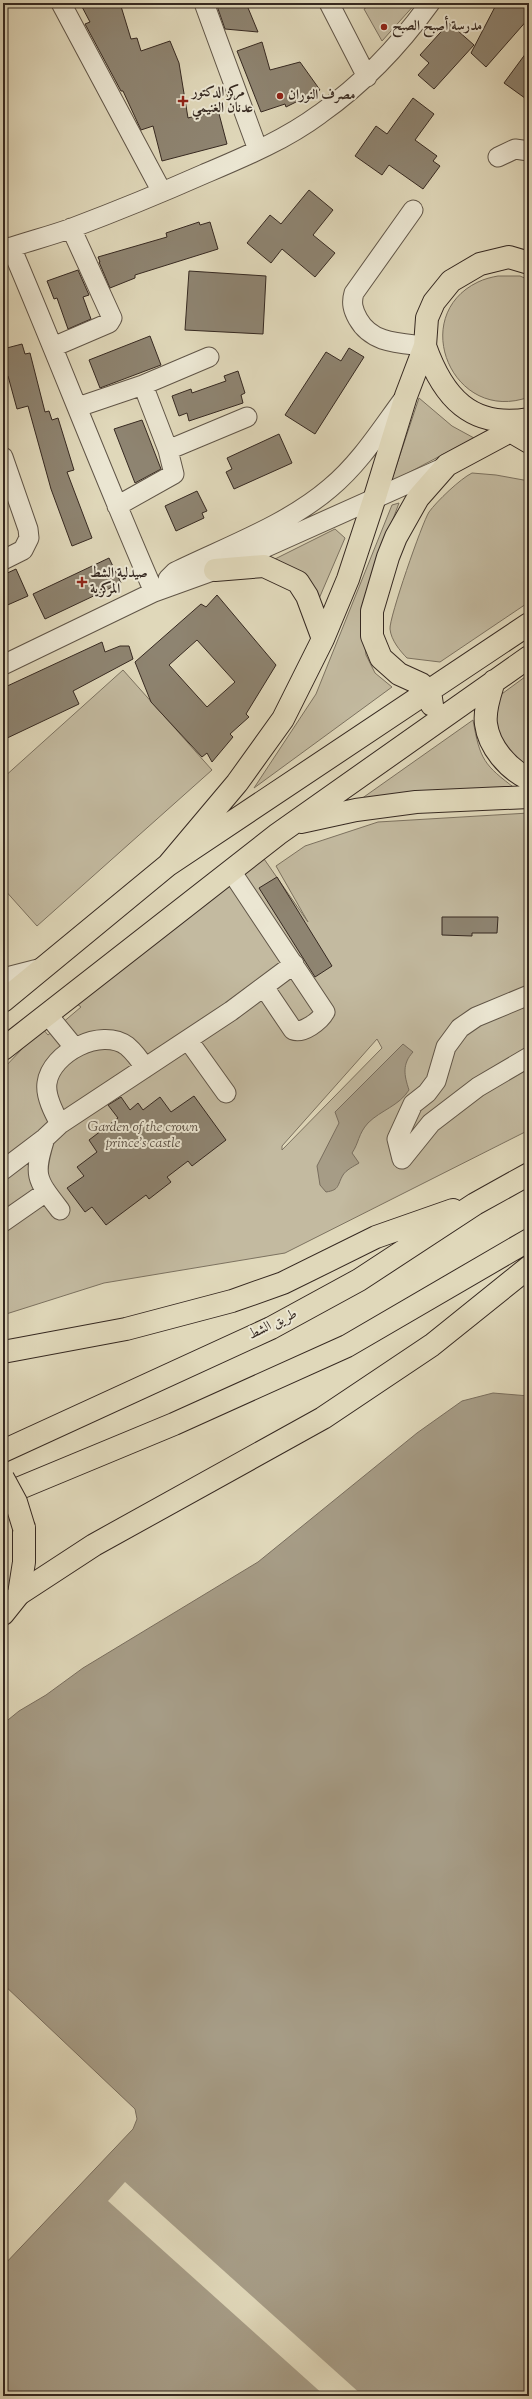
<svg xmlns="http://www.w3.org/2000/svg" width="532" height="2399" viewBox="0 0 532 2399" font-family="'Sorts Mill Goudy',Amiri,serif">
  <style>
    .green { fill: #c3baa0; stroke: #7c7260; fill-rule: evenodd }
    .water { fill: #a69c86; stroke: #796e5e }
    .pier { fill: #e0d8ba }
    .building { fill: #8e8471; stroke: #362921; fill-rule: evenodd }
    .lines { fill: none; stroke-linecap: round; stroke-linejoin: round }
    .minor-casing { stroke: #605547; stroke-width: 21 }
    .major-casing { stroke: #362921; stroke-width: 24 }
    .highway-casing { stroke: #362921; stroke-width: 24 }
    .minor { stroke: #ebe6d2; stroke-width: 19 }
    .major { stroke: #e0d8ba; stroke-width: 22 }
    .highway { stroke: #e0d8ba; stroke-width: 22 }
    .major-bridge-casing { stroke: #362921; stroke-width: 24; stroke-linecap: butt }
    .major-bridge { stroke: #e0d8ba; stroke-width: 22 }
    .poi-dot { fill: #8f2418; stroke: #ebe6d2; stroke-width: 1.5 }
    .labels { text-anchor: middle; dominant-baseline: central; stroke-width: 4; stroke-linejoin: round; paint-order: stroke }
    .poi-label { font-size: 14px; font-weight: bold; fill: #362921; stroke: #ebe6d2; text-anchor: start }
    .park-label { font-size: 14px; font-style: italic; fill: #594d41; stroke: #ebe6d2 }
    .street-label { font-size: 14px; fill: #362921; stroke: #ebe6d2 }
  </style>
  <rect width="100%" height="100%" fill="#e0d8ba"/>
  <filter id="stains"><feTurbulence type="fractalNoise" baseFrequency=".005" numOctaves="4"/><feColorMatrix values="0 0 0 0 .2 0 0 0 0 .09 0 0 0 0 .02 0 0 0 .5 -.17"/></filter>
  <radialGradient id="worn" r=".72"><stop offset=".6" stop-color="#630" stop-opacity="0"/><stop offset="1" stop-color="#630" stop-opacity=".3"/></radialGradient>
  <path class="green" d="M 373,3 L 416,3 L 382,41 L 364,9 Z
    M 498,276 L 520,276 L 529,280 L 529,397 C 453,425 407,316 478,282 C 484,279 492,277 498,276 Z
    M 419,398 L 452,426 L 474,438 L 391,482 Z
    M 472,473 L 496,475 L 529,481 L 529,602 L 440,662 L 407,658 C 400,651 391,640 390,629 C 389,618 422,523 429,512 C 437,501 460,479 472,473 Z
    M 399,503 L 386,538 L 363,632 L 366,655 L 375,673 L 392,687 L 254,788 L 316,694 L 392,505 Z
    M 335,529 L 345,538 L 318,601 L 269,562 Z
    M 123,670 L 212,770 L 37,926 L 3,888 L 3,778 Z
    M 529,674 L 529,769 C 522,764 509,758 503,751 C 492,736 497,712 499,696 Z
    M 473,720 C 480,760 484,765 516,789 L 361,799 Z
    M 529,813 L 529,1130 L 285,1253 L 104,1283 L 3,1315 L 3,1069 L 42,1028 L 48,1035 L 81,1007 L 72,1000 L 262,856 L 308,922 L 276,866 L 305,846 L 378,822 ZM 377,1039 L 382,1048 L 282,1150 L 282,1146 Z"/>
  <path class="water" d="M 403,1044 L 413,1052 C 402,1064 404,1075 409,1090 C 399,1106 381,1110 368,1123 C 358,1134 359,1143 352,1153 L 359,1163 C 354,1166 346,1170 343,1175 C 337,1185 340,1190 326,1192 L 320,1185 L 317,1166 L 339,1123 L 335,1112 Z
    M 493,1393 L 529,1396 L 529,2396 L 3,2396 L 3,2266 L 133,2129 L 137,2119 L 135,2109 L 3,1984 L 3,1724 L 19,1711 L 46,1695 L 83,1668 L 258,1562 L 417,1433 L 462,1401 Z"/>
  <path class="pier" d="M 125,2182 L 363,2396 L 325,2396 L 108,2201 Z"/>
  <path class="building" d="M 80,3 L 120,3 L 131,39 L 137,38 L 141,51 L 170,41 L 179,63 L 188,118 L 218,110 L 227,144 L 162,161 L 153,126 L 141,130 L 123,91 L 121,91 L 85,24 L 90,22 Z
    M 216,3 L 246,3 L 258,32 L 225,29 Z
    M 497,3 L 529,3 L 529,18 L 486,67 L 471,53 Z
    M 449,23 L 474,45 L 434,89 L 418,75 L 429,63 L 420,55 Z
    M 262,42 L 270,70 L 300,62 L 320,90 L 286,107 L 285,104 L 261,112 L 237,51 Z
    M 529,49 L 529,101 L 504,83 Z
    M 413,98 L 434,114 L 415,140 L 437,156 L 433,161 L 440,166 L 423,189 L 389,165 L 382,175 L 355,156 L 376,126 L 387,134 Z
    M 309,190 L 333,210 L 313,235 L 335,253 L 315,277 L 282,249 L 271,263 L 247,243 L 270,215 L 281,224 Z
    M 199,222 L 200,225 L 210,222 L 218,249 L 135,275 L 135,278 L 110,288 L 99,262 L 100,262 L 98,257 L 167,237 L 166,233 Z
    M 78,270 L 89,295 L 83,297 L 91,319 L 68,329 L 57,298 L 54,299 L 47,281 Z
    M 189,271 L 266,276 L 263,334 L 185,330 Z
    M 150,336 L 161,365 L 100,388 L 89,360 Z
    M 22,344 L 25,354 L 30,353 L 45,412 L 49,411 L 52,420 L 58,418 L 74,470 L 67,472 L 92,538 L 72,546 L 51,489 L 28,406 L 17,409 L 8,376 L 5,377 L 3,369 L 3,349 Z
    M 349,348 L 364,357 L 315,434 L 285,415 L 326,352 L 341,361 Z
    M 238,371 L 245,393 L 241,395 L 243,403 L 189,421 L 187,413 L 179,416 L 172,396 L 191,389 L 192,393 L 226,381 L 224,376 Z
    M 142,420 L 161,469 L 135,483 L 114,429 Z
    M 279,434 L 292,463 L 234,489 L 226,472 L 232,469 L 227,458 Z
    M 197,491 L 207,511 L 202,513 L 204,518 L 176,531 L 165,506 Z
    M 109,558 L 121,583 L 45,619 L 33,594 Z
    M 16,569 L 28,596 L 3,607 L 3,575 Z
    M 217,595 L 276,665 L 246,714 L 249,717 L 230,734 L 233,737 L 212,762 L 207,753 L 202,757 L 151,702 L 135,662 L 201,604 L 206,607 ZM 197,640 L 235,682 L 207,707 L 169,665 Z
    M 102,642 L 105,652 L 120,646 L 129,646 L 133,659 L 73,691 L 79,704 L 3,740 L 3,688 Z
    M 277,877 L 332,966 L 315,977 L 259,888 Z
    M 442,917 L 498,917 L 497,933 L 472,933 L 472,936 L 442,935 Z
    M 194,1096 L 226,1140 L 192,1166 L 188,1161 L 167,1177 L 171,1182 L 149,1199 L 146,1195 L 106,1225 L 92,1207 L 85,1212 L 67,1188 L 84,1176 L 77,1167 L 97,1152 L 89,1140 L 118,1118 L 108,1105 L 121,1097 L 130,1110 L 138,1103 L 143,1110 L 160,1097 L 171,1112 Z"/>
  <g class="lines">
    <g class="minor-casing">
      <path id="minor" d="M 61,3 L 162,192
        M 204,3 L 258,150
        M 329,3 L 367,77
        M 498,157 L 515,149 L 529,151
        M 413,210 L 354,293 C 351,303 353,310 358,319 C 372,344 400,343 425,346
        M 11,247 C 60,362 104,478 154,592
        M 3,250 C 26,242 50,236 72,228 C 117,211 161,193 204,174 C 244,157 285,140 320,114 C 364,83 399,46 430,3
        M 53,347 L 109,323 L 112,318 L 71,228
        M 143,385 L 168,450 L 247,417
        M 78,407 L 143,385 L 209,357
        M 3,457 L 28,529 L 29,538 L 23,550 L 3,560
        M 117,506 L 174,474 L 168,450
        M 168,579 L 175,572 C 226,547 287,525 330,488 C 359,464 380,431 402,401
        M 3,665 L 154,592 L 215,570 L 445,467
        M 231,871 L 325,1012 C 320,1021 303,1034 293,1030 L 264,987
        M 3,978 L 42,968
        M 529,995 L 476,1017 L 460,1028 L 446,1047 L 436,1081 L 427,1093 L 413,1104 L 397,1139 L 402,1159 L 431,1123 L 478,1087 L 529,1057
        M 47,1014 L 74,1047
        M 188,1040 L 226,1093
        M 60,1124 C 54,1113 45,1096 47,1083 C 51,1053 101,1027 127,1046 C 134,1052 140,1060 145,1068
        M 45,1138 C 33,1176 36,1179 60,1210
        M 3,1170 L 45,1138 L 60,1124 L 231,1011 L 294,964
        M 3,1222 L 46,1192"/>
    </g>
    <g class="major-casing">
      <path id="major" d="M 425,346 C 443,397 471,429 529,419
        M 500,425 L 529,442
        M 215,570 L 264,566 L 298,582 L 307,596 L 323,639
        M 494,681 C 490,694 484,710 486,724 C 489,747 508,769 529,779
        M 432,705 L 430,692 L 421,684 L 399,674 L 381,658 L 372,636 L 372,611 L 388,557 L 396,537 L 418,498 L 447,465 L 529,421
        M 301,822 L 356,810 L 416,802 L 529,797
        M 168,865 L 237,783 L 283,719 L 323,639 L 348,579 L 374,500 L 406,396 L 425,346 L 427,318 L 434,302 L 451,281 L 480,264 L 509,257 L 529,263
        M 3,1001 L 168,865 L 529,624
        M 3,1049 L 278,834 L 529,657
        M 3,1614 L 19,1594 L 24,1562 L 24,1528"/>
    </g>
    <g class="highway-casing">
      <path id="highway" d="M 3,1352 L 126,1329 L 232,1301 L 283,1283 L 376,1237 L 453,1210
        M 3,1451 L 271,1328 L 359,1280 L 475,1204 L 529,1174
        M 3,1495 L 174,1424 L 347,1346 L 529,1240
        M 19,1594 L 94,1545 L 323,1418 L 432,1345 L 529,1267"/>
    </g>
    <use href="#minor" class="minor"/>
    <use href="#major" class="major"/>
    <use href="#highway" class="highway"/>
    <g class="major-bridge-casing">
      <path id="major-bridge" d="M 3,1478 L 16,1502 L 24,1528"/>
    </g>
    <use href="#major-bridge" class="major-bridge"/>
  </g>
  <g class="poi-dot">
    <circle cx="384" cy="27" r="4"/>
    <circle cx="280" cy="96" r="4"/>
    <path d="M181 95h4v4h4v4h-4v4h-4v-4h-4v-4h4z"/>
    <path d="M80 576h4v4h4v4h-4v4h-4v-4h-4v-4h4z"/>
  </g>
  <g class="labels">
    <g class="poi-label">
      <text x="392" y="27">مدرسة أصبح الصبح</text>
      <text x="192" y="93">مركز الدكتور<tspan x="192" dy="16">عدنان الغنيمي</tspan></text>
      <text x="288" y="96">مصرف النوران</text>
      <text x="90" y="574">صيدلية الشط<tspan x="90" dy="16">المركزية</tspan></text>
    </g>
    <g class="park-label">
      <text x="143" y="1128">Garden of the crown<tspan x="143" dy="16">prince's castle</tspan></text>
    </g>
    <g class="street-label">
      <text transform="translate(273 1325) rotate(-26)">طريق الشط</text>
    </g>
  </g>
  <rect width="532" height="2399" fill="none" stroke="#e0d8ba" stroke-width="16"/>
  <rect x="4" y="4" width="524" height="2391" fill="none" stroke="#362921" stroke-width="2"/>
  <rect x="8" y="8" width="516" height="2383" fill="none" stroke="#362921"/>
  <rect width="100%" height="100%" filter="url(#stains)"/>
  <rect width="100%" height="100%" fill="url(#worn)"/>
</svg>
